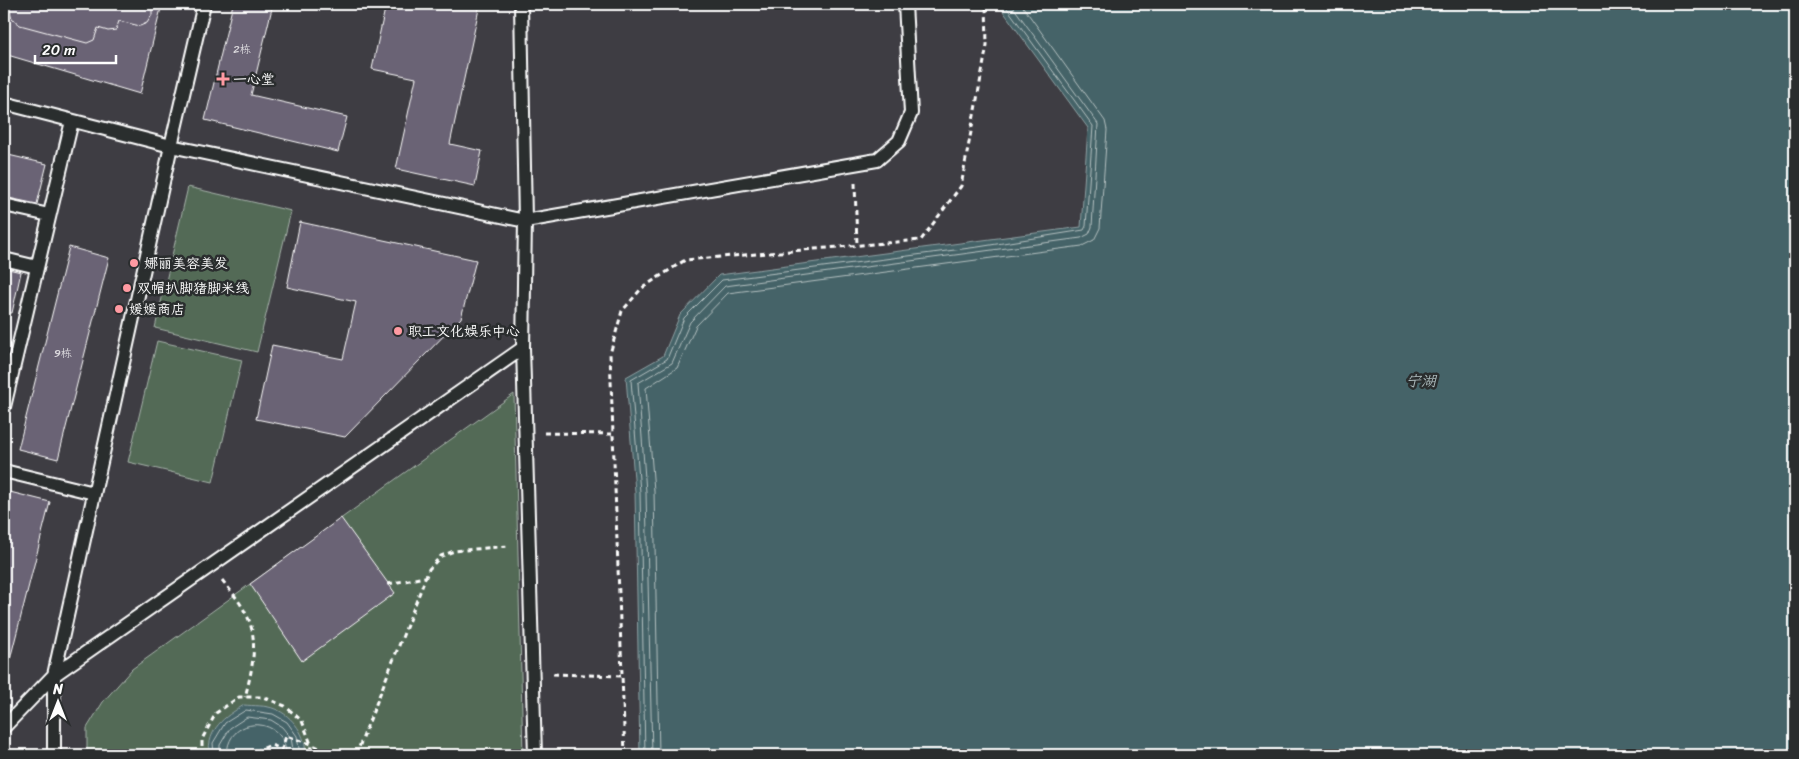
<svg xmlns="http://www.w3.org/2000/svg" width="1799" height="759" viewBox="0 0 1799 759" font-family="Sriracha,'LXGW WenKai TC',sans-serif">
  <style>
    .green { fill: #526a57; stroke: #a8b4ab }
    .water { fill: #456367; stroke: #8fa1a4 }
    .lines { fill: none; stroke-linecap: round; stroke-linejoin: round }
    .shore { stroke: #b5c1c2; stroke-width: 1 }
    .building { fill: #6b6374; stroke: #fff }
    .service-casing { stroke: #fff; stroke-width: 16 }
    .path { stroke: #fff; stroke-width: 3; stroke-dasharray: 5 4; stroke-linecap: butt }
    .service { stroke: #2a2d2e; stroke-width: 12 }
    .poi-dot { fill: #ff9aa2; stroke: #2a2d2e; stroke-width: 2 }
    .labels { text-anchor: middle; dominant-baseline: central; stroke-width: 5; stroke-linejoin: round; paint-order: stroke }
    .number-label { font-size: 11px; fill: #dad8dc }
    .poi-label { font-size: 14px; fill: #fff; stroke: #2a2d2e; text-anchor: start }
    .water-label { font-size: 15px; font-style: italic; fill: #abb9bb; stroke: #2a2d2e }
  </style>
  <rect width="100%" height="100%" fill="#3e3d43"/>
  <filter id="ink" filterUnits="userSpaceOnUse"><feTurbulence type="fractalNoise" baseFrequency=".02" numOctaves="2"/><feDisplacementMap in="SourceGraphic" scale="10" xChannelSelector="R" yChannelSelector="G"/><feConvolveMatrix kernelMatrix="1 2 1 2 8 2 1 2 1" color-interpolation-filters="sRGB"/></filter>
  <g filter="url(#ink)">
    <path class="green" d="M 188,187 L 291,211 L 257,352 L 155,328 Z
      M 157,341 L 242,360 L 213,482 L 128,462 Z
      M 514,394 L 523,755 L 87,755 L 87,728 L 103,702 L 132,669 Z"/>
    <path class="water" d="M 999,4 L 1795,4 L 1795,755 L 640,755 L 635,492 L 626,377 L 663,356 L 680,315 L 719,275 L 1081,227 L 1088,128 L 1000,7 Z
      M 244,705 C 253,706 266,705 275,709 C 292,715 308,737 305,755 L 209,755 C 208,728 223,718 244,705 Z"/>
    <g class="lines">
      <path class="shore" d="M 214,755 L 213,743 L 225,723 L 246,710 L 273,714 L 287,722 L 297,736 L 300,755
        M 220,755 L 220,745 L 230,728 L 247,717 L 271,720 L 282,727 L 291,738 L 294,755
        M 227,755 C 227,713 287,716 286,755
        M 645,755 L 640,492 L 631,380 L 667,359 L 684,318 L 722,280 L 978,247 L 1084,230 L 1086,226 L 1093,126 L 1004,4
        M 652,755 L 646,492 L 638,383 L 672,363 L 690,322 L 725,286 L 1081,238 L 1089,234 L 1092,227 L 1098,124 L 1011,4
        M 659,755 L 654,491 L 646,388 L 677,368 L 696,326 L 728,293 L 1082,246 L 1094,240 L 1100,228 L 1107,130 L 1105,121 L 1021,4"/>
    </g>
    <path class="building" d="M 4,4 L 162,4 L 140,94 L 4,54 Z
      M 4,4 L 149,4 L 152,7 L 152,15 L 147,23 L 140,26 L 119,21 L 116,30 L 108,31 L 98,28 L 94,40 L 87,43 L 20,25 L 12,18 L 9,8 L 4,7 Z
      M 233,4 L 273,4 L 251,95 L 347,117 L 338,152 L 205,120 Z
      M 386,4 L 480,4 L 450,144 L 482,151 L 475,186 L 396,169 L 416,78 L 372,69 Z
      M 4,154 L 47,164 L 37,204 L 4,197 Z
      M 300,222 L 476,260 L 461,318 L 345,437 L 256,419 L 272,345 L 343,359 L 356,302 L 287,287 Z
      M 69,247 L 109,258 L 58,459 L 18,449 Z
      M 4,268 L 21,272 L 12,313 L 4,312 Z
      M 10,492 L 50,502 L 4,683 L 4,517 Z
      M 341,518 L 395,593 L 302,661 L 250,584 Z"/>
    <g class="lines">
      <g class="service-casing">
        <path id="service" d="M 521,4 L 525,221 L 523,348 L 535,755
          M 4,103 L 171,146 L 525,221 L 877,160 L 899,141 L 911,113 L 905,4
          M 4,205 L 49,215
          M 4,259 L 37,267
          M 4,407 L 72,121
          M 4,471 L 94,493
          M 4,727 L 54,675 L 523,348
          M 54,755 L 54,675 L 171,146 L 204,4"/>
      </g>
      <path class="path" d="M 855,183 L 857,245
        M 544,433 L 613,434
        M 222,580 C 230,590 239,600 245,612 C 260,637 252,671 245,697
        M 388,584 L 425,577
        M 553,674 L 622,676
        M 202,755 L 202,739 L 216,713 L 239,697 L 263,697 L 285,706 L 302,721 L 311,744 L 310,755
        M 230,755 L 231,755
        M 247,755 L 271,745 L 282,749 L 286,736 L 311,744 L 334,755
        M 356,755 L 429,569 L 441,556 L 454,551 L 508,546
        M 625,755 L 610,354 L 622,311 L 642,288 L 685,260 L 921,240 L 961,186 L 987,45 L 986,4"/>
      <use href="#service" class="service"/>
    </g>
  </g>
  <g class="poi-dot">
    <path d="M220.5 71.5h5v5h5v5h-5v5h-5v-5h-5v-5h5z"/>
    <circle cx="134" cy="263" r="5"/>
    <circle cx="127" cy="288" r="5"/>
    <circle cx="119" cy="309" r="5"/>
    <circle cx="398" cy="331" r="5"/>
  </g>
  <g class="labels">
    <g class="number-label">
      <text x="242" y="49">2栋</text>
      <text x="63" y="353">9栋</text>
    </g>
    <g class="poi-label">
      <text x="233" y="79">一心堂</text>
      <text x="144" y="263">娜丽美容美发</text>
      <text x="137" y="288">双帽扒脚猪脚米线</text>
      <text x="129" y="309">媛媛商店</text>
      <text x="408" y="331">职工文化娱乐中心</text>
    </g>
    <g class="water-label">
      <text x="1421" y="381">宁湖</text>
    </g>
  </g>
  <rect width="1799" height="759" fill="none" stroke="#2a2d2e" stroke-width="20"/>
  <rect x="10" y="10" width="1779" height="739" fill="none" stroke="#fff" stroke-width="2" filter="url(#ink)"/>
  <g transform="translate(58 702)" stroke="#2a2d2e" stroke-width="4" paint-order="stroke">
  <path d="M0-4L9 19L0 12L-9 19Z" fill="#ffffff"/>
  <text y="-8" font-size="14" font-weight="bold" text-anchor="middle" fill="#ffffff">N</text>
  </g>
  <path d="M35 55v8h81v-8" fill="none" stroke="#ffffff" stroke-width="2.5"/>
  <text x="42" y="55" font-size="15" fill="#ffffff" stroke="#2a2d2e" stroke-width="4" paint-order="stroke">20 m</text>
</svg>
